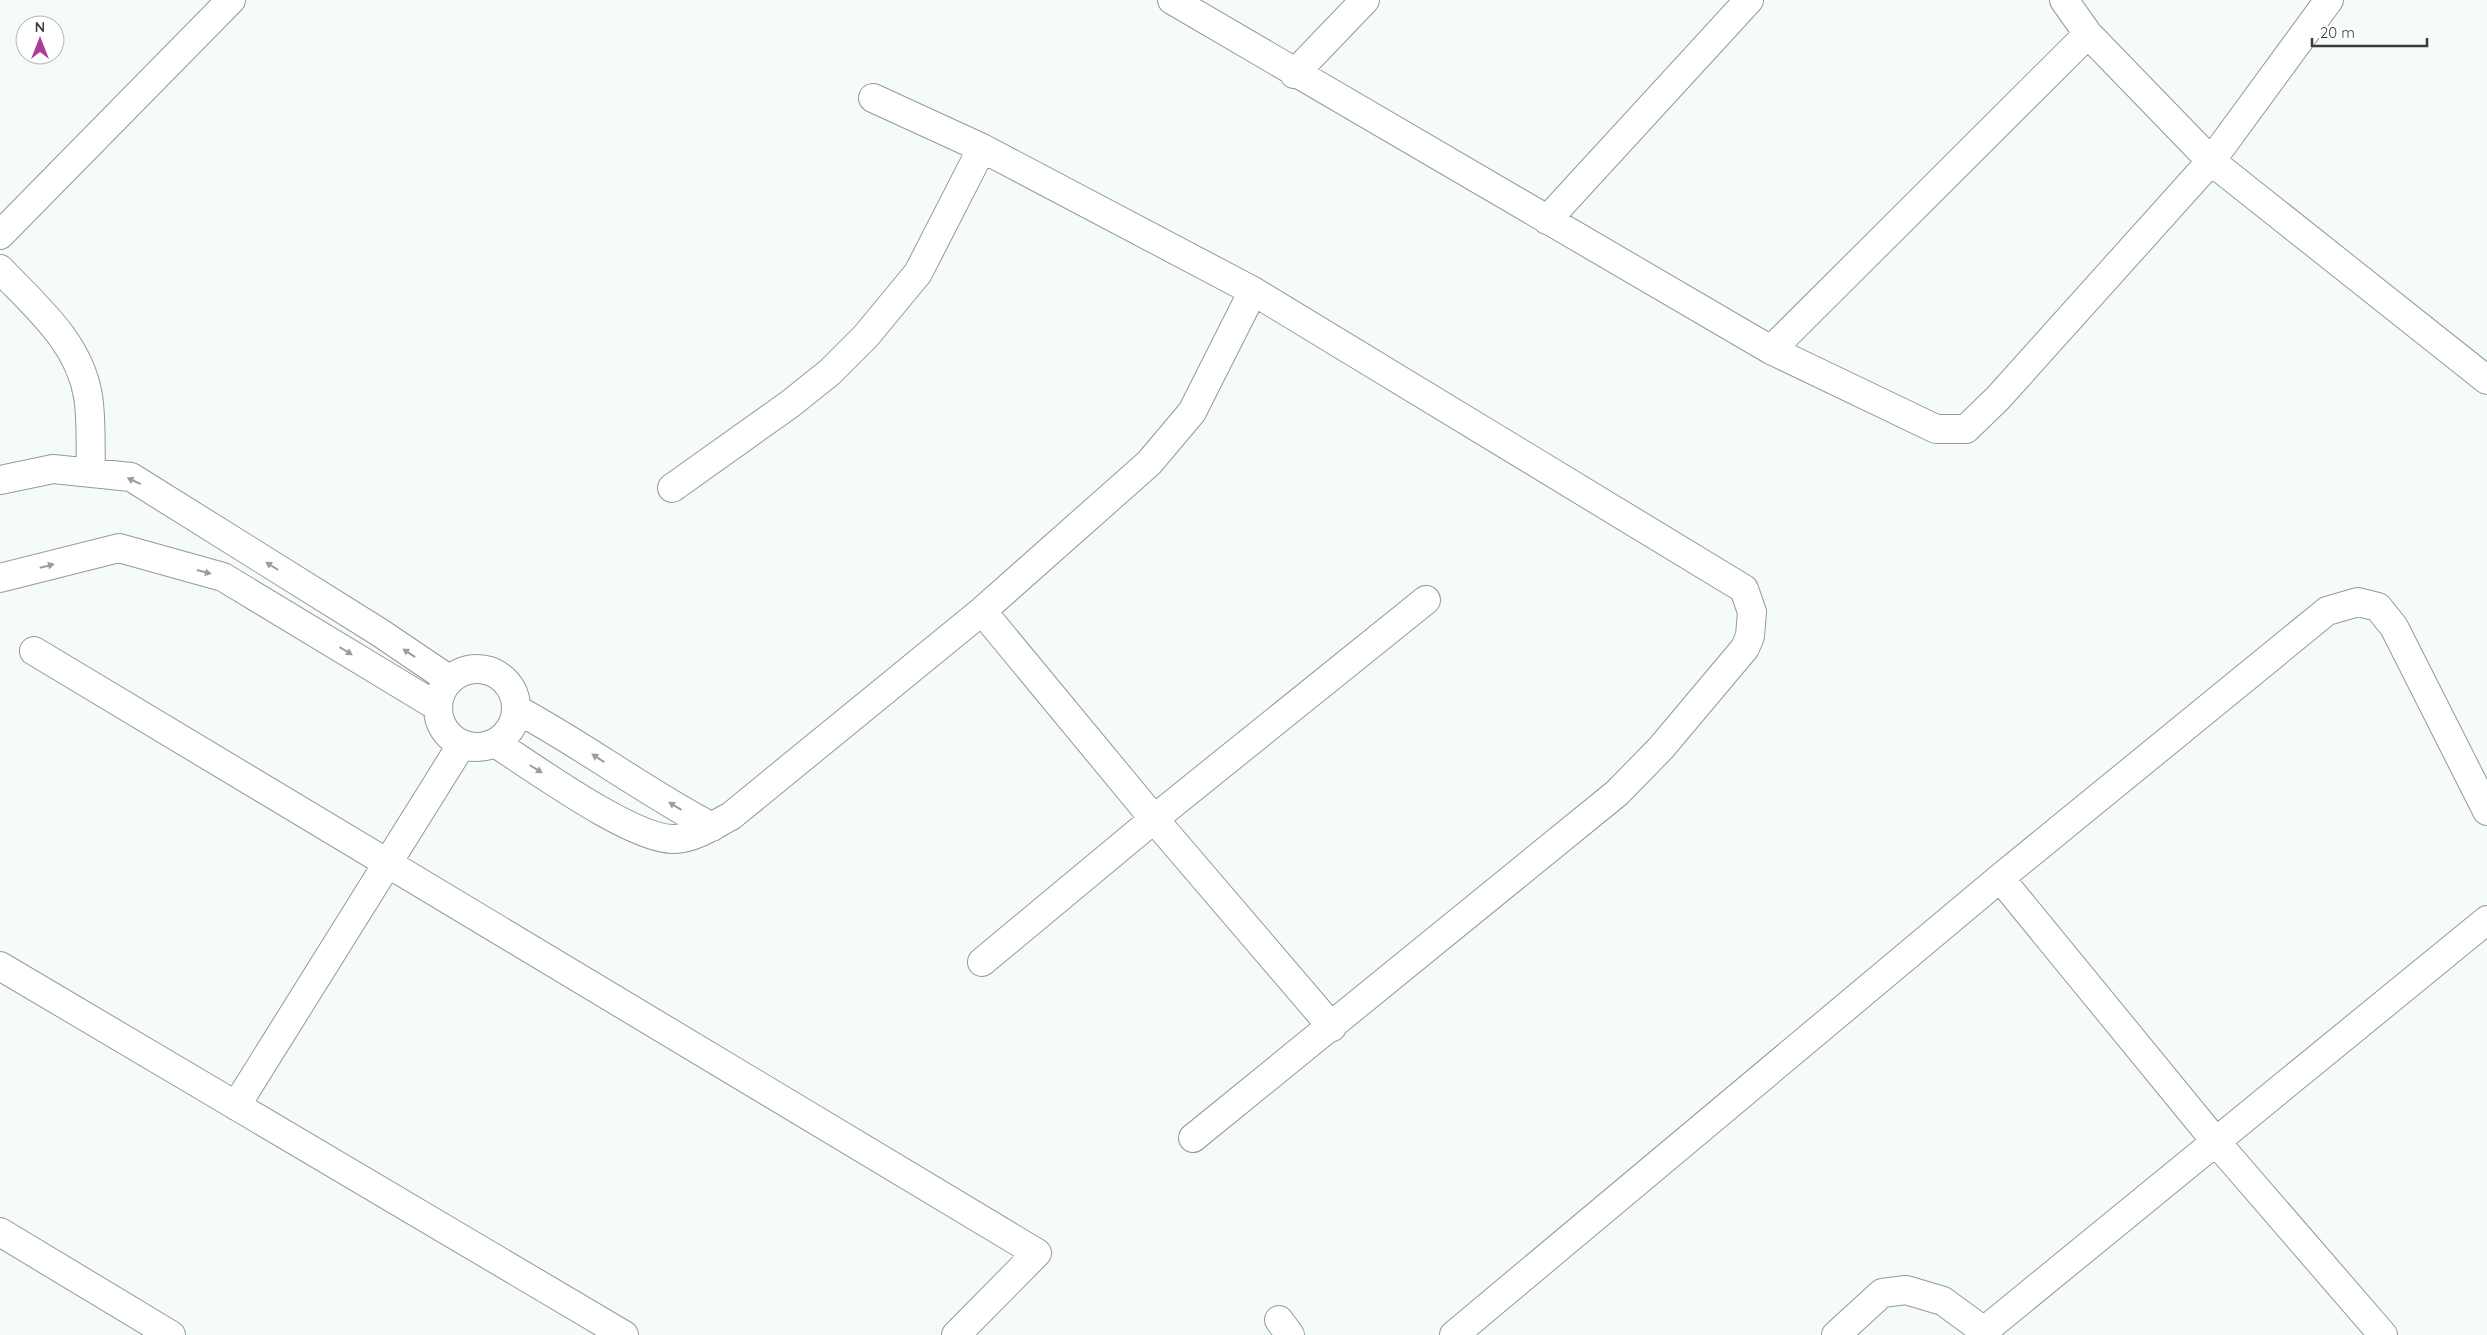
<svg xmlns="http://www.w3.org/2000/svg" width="2487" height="1335" viewBox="0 0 2487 1335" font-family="Quicksand,sans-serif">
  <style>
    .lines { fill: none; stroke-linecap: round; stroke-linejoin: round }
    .street-casing { stroke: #95999a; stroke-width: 30 }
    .secondary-casing { stroke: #95999a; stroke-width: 30 }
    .street { stroke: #fff; stroke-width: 28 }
    .secondary { stroke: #fff; stroke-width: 28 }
    .oneway { fill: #9c9e9e }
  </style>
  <rect width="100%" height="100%" fill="#f5fafb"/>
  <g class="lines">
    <g class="street-casing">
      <path id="street" d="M 1172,0 L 1771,350 L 1936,429 L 1966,429 L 1998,398 L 2211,161 L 2329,0
        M 2064,0 L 2088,34 L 2211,161 L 2487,380
        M 1294,74 L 1365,0
        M 873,98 L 982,148 L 1253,291 L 1744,589 L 1752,612 L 1750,636 L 1745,648 L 1661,748 L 1617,793 L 1193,1138
        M 1547,220 L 1749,0
        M 0,235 L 231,0
        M 0,269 C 36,307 79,342 88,396 C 92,421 90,448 91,473
        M 1771,350 L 2088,34
        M 0,480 L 53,469 L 131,477 L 379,632 L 450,680
        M 672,488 L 790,404 L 830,372 L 866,336 L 918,273 L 982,148
        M 0,578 L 119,548 L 223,577 L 438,707
        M 982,611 L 1154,819 L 1332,1027
        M 34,651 L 1037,1253 L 956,1335
        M438 708a39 39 0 1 1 78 0a39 39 0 1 1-78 0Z
        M 516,709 C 583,745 644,791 712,827
        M 495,743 C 533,767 634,841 675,839 C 695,838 714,825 731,816 L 982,611 L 1149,463 L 1192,412 L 1253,291
        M 2000,878 L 2217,1143 L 2383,1335
        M 982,962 L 1154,819 L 1426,600
        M 0,966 L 624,1335
        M 236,1106 L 462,744
        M 1279,1320 L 1290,1335
        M 1454,1335 L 2000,878 L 2327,611 L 2358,602 L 2378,607 L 2394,627 L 2487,811
        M 1836,1335 L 1882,1293 L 1906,1290 L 1943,1301 L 1984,1331
        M 1986,1335 L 1984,1331 L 2487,920"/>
    </g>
    <g class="secondary-casing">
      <path id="secondary" d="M 0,1232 L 171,1335"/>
    </g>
    <use href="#street" class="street"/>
    <use href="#secondary" class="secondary"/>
  </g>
  <defs><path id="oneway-solid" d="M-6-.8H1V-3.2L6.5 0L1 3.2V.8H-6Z" transform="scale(1.25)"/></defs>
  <g class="oneway">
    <use href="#oneway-solid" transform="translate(134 481) rotate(-155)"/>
    <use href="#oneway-solid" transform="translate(47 566) rotate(-14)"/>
    <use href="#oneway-solid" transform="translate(272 566) rotate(-148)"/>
    <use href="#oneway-solid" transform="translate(204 572) rotate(15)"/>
    <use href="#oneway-solid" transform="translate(346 651) rotate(31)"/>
    <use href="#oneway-solid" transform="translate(409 653) rotate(-146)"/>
    <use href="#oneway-solid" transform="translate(598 758) rotate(-147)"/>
    <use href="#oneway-solid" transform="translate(536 769) rotate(32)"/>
    <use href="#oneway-solid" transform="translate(675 806) rotate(-149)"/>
  </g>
  <g transform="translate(40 40)"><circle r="24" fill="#ffffff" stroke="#b0b1b1"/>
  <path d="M0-4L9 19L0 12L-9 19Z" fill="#ab3c99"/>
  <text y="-8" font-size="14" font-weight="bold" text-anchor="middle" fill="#3a3c3d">N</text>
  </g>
  <path d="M2312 38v8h115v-8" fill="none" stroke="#3a3c3d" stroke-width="2.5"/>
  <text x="2320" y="38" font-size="15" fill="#3a3c3d" stroke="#ffffff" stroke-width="4" paint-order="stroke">20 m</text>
</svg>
